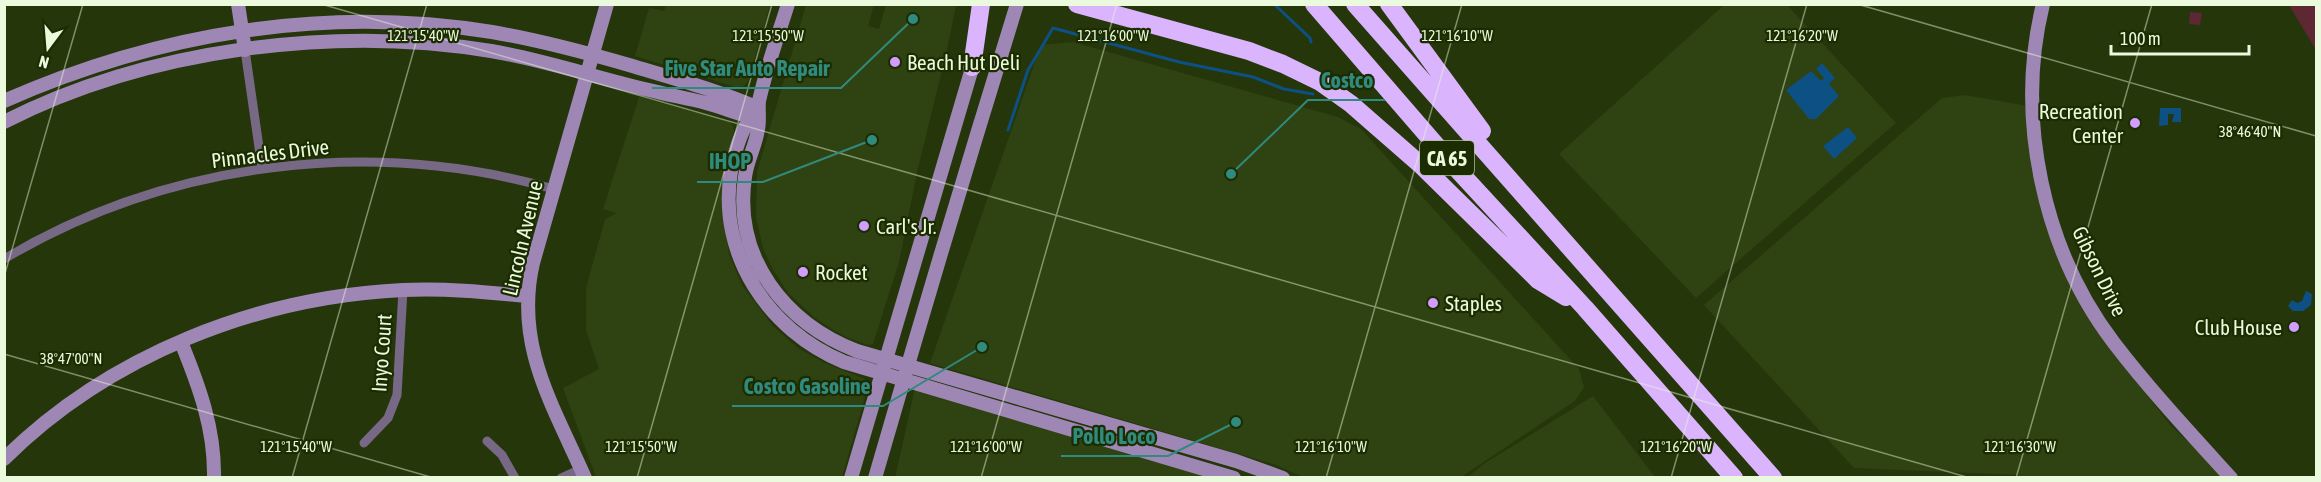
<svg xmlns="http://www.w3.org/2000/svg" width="2321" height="482" viewBox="0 0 2321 482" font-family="'Asap Condensed',sans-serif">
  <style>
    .built { fill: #2f4211 }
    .green { fill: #5d2733 }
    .water { fill: #0d5084 }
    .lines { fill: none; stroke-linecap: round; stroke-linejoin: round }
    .stream { stroke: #0d5084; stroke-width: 3 }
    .street { stroke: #776885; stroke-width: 9 }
    .secondary { stroke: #9f87b5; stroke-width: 14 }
    .highway { stroke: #dab4fc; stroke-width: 18 }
    .ticks { fill: none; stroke: #ebfadc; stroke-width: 1.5; stroke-opacity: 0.45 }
    .poi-dot { fill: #d19dfe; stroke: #1c2c01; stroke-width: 2 }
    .labels { text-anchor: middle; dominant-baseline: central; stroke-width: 4.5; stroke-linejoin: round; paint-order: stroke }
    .shield { fill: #1c2c01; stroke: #adbc9a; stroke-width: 1.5 }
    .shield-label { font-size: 20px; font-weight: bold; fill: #ebfadc }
    .poi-label { font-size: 21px; fill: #ebfadc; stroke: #1c2c01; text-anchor: start }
    .street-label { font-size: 21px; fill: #ebfadc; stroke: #1c2c01 }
    .ticks-label { font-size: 15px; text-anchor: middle; fill: #ebfadc; stroke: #1c2c01; stroke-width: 4.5; stroke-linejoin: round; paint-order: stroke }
    .leader { fill: none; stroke: #308a7e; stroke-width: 2 }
    .callout-dot { fill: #308a7e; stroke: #1c2c01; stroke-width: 2 }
    .callout-label { font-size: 22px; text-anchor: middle; font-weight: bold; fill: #308a7e; stroke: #1c2c01; stroke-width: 4.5; stroke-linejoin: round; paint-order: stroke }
  </style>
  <rect width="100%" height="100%" fill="#25360b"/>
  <path class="built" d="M 666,5 L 770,5 L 748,81 L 744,86 L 738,88 L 635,56 L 649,8 L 664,11 Z
    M 806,5 L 874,5 L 868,26 L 879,29 L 886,5 L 956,5 L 947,50 L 918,168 L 899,262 L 873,344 L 868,345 L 848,338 L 832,329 L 815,318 L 788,293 L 772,268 L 763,248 L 756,217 L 757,172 Z
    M 1724,5 L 1787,5 L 1896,123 L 1696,298 L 1559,154 Z
    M 1073,42 L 1338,117 L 1361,129 L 1579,369 L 1584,387 L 1575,401 L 1461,477 L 1303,477 L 1276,465 L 930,363 L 1041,45 Z
    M 1965,95 L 2028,106 L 2043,205 L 2087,316 L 2170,425 L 2227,477 L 2020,478 L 2018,475 L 1854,468 L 1704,305 L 1942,98 Z
    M 639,97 L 730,122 L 733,126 L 734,131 L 722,182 L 723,211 L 729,254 L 742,285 L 773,326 L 798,348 L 825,363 L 865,379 L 868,387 L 842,477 L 596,477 L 563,388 L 599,369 L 586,330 L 586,288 L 605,219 L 617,213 L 603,209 Z
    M 915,388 L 1221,478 L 895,478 Z
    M 1593,396 L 1655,477 L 1468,477 L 1482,465 Z"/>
  <path class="green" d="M 2289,5 L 2316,5 L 2316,50 Z
    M 2190,12 L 2202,13 L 2200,25 L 2189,24 Z"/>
  <path class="water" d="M 1822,63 L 1835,78 L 1829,84 L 1839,96 L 1816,119 L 1809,119 L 1786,90 L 1811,71 L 1821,81 L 1824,78 L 1816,69 Z
    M 2160,108 L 2181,108 L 2181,122 L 2172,122 L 2174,114 L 2168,114 L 2168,125 L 2159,126 Z
    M 1848,127 L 1857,138 L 1834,159 L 1823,146 Z
    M 2306,291 L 2312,294 L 2311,305 L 2303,311 L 2293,311 L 2288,306 L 2292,300 L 2297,303 L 2302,301 Z"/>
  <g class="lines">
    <path class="stream" d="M 1274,4 L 1310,38 L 1311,42
      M 1008,130 L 1028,70 L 1053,28 L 1179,62 L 1253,77 L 1284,89 L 1313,94"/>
    <path class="street" d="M 245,50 L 262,168
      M 4,259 C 169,161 370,137 554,189
      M 487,441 L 502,455 L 515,478
      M 364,443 L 388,418 L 397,395 L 403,290
      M 561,478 L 581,469"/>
    <path class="secondary" d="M 238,4 L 245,50
      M 788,4 C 778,36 766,69 759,101 C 758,110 760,120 758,129 C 756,145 747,160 745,177 C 733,258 785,323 857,351 L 1236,461 L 1283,478
      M 2043,4 C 2015,118 2043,250 2114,343 C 2150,390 2191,434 2231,478
      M 4,101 C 158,33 326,5 492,32 C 539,40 584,52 629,65 C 672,78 717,90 758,108
      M 755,112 C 741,128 735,150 731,171 C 717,255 769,331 844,362 L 1234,478
      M 4,122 C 147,49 334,25 491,51 C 545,60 596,78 649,90 C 668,95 687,98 706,103 C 724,108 741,115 758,119
      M 181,342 C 199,386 215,429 214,478
      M 4,459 C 109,355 257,297 403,290 C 445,288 485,292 526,296
      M 585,478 C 553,405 514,345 533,263 L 607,4
      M 851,478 L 975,58
      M 875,478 C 921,319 968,162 1017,4"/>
    <path class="highway" d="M 1077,4 L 1249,51 L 1283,64 L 1320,82 L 1351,104 L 1422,166 L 1538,280 L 1566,297
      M 1314,4 L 1454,166 L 1585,308 L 1734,478
      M 1355,4 L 1773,478
      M 1389,4 L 1482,131
      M 972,67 L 981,4"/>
  </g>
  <path class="ticks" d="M 321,4 L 1970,478M 1857,4 L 2316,136M 4,277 L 83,4M 4,354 L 434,478M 292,478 L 427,4M 637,478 L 772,4M 981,478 L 1117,4M 1326,478 L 1462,4M 1671,478 L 1807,4M 2016,478 L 2152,4"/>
  <g class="poi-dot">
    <circle cx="895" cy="62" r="6"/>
    <circle cx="2135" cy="123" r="6"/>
    <circle cx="864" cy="226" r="6"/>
    <circle cx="803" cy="272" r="6"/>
    <circle cx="1433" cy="303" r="6"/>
    <circle cx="2294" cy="327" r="6"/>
  </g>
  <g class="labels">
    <rect class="shield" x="1420" y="141" width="54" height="34" rx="4.5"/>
    <g class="shield-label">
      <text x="1447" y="158">CA 65</text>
    </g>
    <g class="poi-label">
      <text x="907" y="62">Beach Hut Deli</text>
      <text x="2123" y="111" text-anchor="end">Recreation<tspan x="2123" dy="24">Center</tspan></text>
      <text x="876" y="226">Carl's Jr.</text>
      <text x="815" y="272">Rocket</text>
      <text x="1445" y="303">Staples</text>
      <text x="2282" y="327" text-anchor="end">Club House</text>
    </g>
    <g class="street-label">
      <text transform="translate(270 153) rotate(-7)">Pinnacles Drive</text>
      <text transform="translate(522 238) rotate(-77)">Lincoln Avenue</text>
      <text transform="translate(2100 271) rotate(64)">Gibson Drive</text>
      <text transform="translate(381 353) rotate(-86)">Inyo Court</text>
    </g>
  </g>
  <g class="ticks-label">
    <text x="423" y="41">121°15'40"W</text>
    <text x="768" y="41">121°15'50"W</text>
    <text x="1113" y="41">121°16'00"W</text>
    <text x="1457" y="41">121°16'10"W</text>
    <text x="1802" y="41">121°16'20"W</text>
    <text x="2250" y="137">38°46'40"N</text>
    <text x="71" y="364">38°47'00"N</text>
    <text x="296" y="452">121°15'40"W</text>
    <text x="641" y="452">121°15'50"W</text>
    <text x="986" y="452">121°16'00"W</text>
    <text x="1331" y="452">121°16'10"W</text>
    <text x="1676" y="452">121°16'20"W</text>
    <text x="2020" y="452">121°16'30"W</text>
  </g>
  <path class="leader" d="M913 19L841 88H652M1231 174L1308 100H1385M872 140L763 182H697M982 347L883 406H732M1236 422L1168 456H1061"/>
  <g class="callout-dot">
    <circle cx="913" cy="19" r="6"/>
    <circle cx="1231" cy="174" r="6"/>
    <circle cx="872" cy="140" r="6"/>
    <circle cx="982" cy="347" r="6"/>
    <circle cx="1236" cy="422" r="6"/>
  </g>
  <g class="callout-label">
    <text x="747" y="76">Five Star Auto Repair</text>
    <text x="1347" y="88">Costco</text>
    <text x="730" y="169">IHOP</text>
    <text x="807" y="394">Costco Gasoline</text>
    <text x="1114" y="444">Pollo Loco</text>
  </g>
  <rect width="2321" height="482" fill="none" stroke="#ebfadc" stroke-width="12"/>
  <g transform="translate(48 48) rotate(196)" stroke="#1c2c01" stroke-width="4.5" paint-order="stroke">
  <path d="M0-4.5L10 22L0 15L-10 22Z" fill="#ebfadc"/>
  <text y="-9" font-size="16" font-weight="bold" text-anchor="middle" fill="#ebfadc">N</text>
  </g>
  <path d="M2111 45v9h138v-9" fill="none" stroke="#ebfadc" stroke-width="3"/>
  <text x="2120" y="45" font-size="18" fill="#ebfadc" stroke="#1c2c01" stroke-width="4.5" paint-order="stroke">100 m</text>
</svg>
